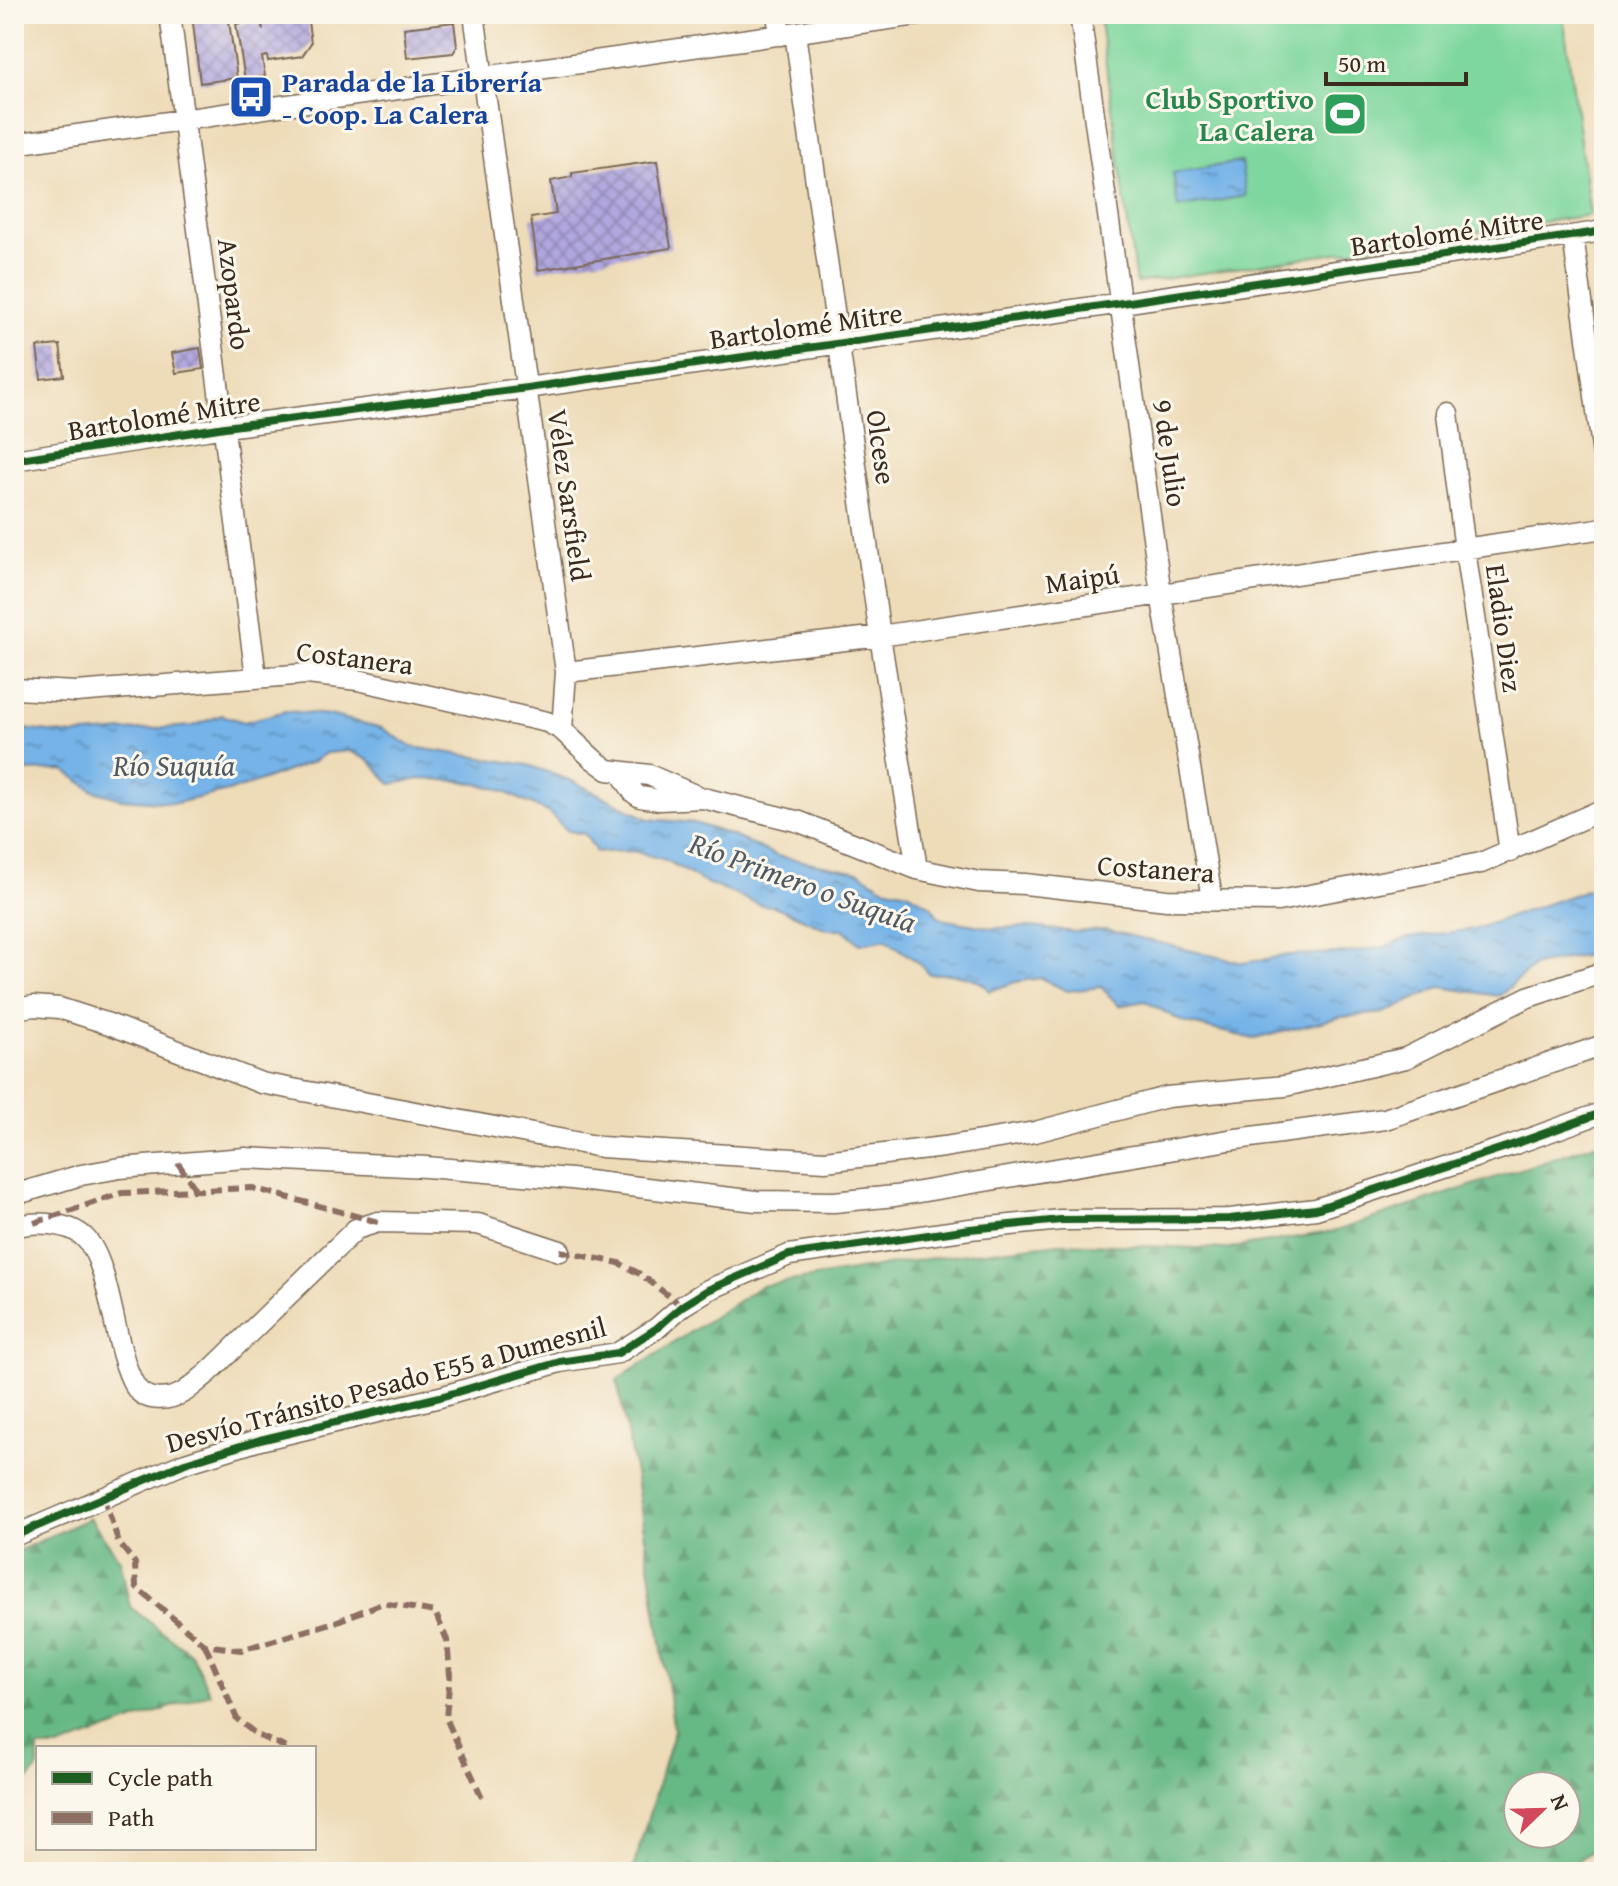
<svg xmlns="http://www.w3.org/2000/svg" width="1618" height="1886" viewBox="0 0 1618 1886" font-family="'Gentium Book Plus',serif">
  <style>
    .forest { fill: url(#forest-firs); stroke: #507151; stroke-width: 2; fill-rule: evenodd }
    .pitch { fill: #7ed79d; stroke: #5c805e; stroke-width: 2 }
    .water { fill: url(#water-ripples); stroke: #586e83; stroke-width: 2 }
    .building { fill: url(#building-cross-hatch) }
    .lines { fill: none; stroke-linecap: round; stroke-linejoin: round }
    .minor-casing { stroke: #7a6854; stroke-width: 23 }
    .minor { stroke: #fff; stroke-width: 20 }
    .quiet { stroke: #8d6e63; stroke-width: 6; stroke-dasharray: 12 6; stroke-linecap: butt }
    .cycleway-casing { stroke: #fbf7ec; stroke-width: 13 }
    .cycleway { stroke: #1b5e20; stroke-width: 8 }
    .labels { text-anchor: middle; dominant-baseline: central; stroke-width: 6; stroke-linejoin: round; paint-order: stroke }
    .transit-label { font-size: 28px; font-weight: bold; fill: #164399; stroke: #fbf7ec; text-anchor: start }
    .leisure-label { font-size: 28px; font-weight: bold; fill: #27864d; stroke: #fbf7ec; text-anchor: end }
    .street-label { font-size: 28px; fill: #3b2a1e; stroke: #fbf7ec }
    .water-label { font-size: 30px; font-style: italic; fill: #4f5a65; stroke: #fbf7ec }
  </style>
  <defs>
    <pattern id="forest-firs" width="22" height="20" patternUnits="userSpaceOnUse" patternTransform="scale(2)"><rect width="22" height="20" fill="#66b884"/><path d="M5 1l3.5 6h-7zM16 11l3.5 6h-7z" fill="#55966b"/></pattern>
    <pattern id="water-ripples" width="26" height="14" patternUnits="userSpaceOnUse" patternTransform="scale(2)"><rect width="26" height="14" fill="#75b3e8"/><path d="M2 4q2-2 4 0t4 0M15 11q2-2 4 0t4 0" fill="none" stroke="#6192bb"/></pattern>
    <pattern id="building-cross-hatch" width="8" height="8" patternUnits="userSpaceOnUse" patternTransform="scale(2)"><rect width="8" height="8" fill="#b1a7df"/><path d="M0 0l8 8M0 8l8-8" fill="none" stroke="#9188b4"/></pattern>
  </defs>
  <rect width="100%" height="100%" fill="#fbf7ec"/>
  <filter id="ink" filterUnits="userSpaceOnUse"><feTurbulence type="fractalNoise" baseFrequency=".0125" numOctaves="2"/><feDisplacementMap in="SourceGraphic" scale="16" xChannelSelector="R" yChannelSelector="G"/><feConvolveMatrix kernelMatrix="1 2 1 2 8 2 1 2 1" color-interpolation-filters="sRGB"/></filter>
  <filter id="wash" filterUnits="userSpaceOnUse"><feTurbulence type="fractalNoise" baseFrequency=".006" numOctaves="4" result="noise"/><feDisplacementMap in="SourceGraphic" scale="32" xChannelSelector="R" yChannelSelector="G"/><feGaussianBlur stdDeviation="1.8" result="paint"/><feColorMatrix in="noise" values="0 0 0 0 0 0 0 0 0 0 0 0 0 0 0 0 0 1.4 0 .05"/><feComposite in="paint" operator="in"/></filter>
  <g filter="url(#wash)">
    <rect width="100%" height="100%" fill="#eedcb9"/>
    <path class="forest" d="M 1604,1141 L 1604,1842 L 1561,1872 L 632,1872 L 674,1730 L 637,1484 L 617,1380 L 761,1286 L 925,1259 L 1060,1243 L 1225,1249 L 1336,1231 ZM 1518,1786 L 1566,1786 L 1566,1834 L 1518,1834 Z
      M 90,1518 L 120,1560 L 130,1607 L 191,1654 L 210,1693 L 58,1748 L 38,1748 L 38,1768 L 14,1799 L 14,1553 Z"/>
    <path class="pitch" d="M 1099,14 L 1563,14 L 1590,215 L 1136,283 Z"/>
    <path class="water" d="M 1241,162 L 1246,196 L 1178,208 L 1173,173 Z
      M 286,711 L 329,715 L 382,728 L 412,747 L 528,765 L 572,781 L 648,819 L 695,823 L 733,836 L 777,856 L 859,872 L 883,887 L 908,892 L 931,906 L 937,915 L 946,920 L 992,928 L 1031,927 L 1074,932 L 1106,930 L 1243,963 L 1289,955 L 1346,953 L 1384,947 L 1407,938 L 1475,929 L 1604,884 L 1604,952 L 1535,965 L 1499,996 L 1441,987 L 1384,1013 L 1341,1017 L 1254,1039 L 1183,1022 L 1145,1001 L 1119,1006 L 1101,987 L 1067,991 L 1041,978 L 1015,982 L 990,991 C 978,974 949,973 929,974 C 915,956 901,953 886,939 L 860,944 L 843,929 L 827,929 L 774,906 L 761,905 L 704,882 L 666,860 L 633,851 L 596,852 L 585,834 L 568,831 L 548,812 L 496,788 L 462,781 L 420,779 L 391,784 L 369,760 L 350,751 L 326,753 L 312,762 L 241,788 L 176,803 L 122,799 L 94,791 L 64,770 L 14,771 L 14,725 L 24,729 L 73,735 L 193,726 L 222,715 L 244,722 Z"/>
    <g id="blocks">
      <path class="building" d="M 192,14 L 228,14 L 237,78 L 200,83 Z
        M 261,14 L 307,14 L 311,43 L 302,56 L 268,61 L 267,56 L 262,57 L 265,76 L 245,80 L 236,24 L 260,20 L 263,30 Z
        M 454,22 L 457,47 L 453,53 L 407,58 L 404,28 Z
        M 657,161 L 671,248 L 538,270 L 531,218 L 556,214 L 551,181 L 572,177 L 572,173 Z
        M 60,345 L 64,376 L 41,379 L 37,347 Z
        M 200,348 L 203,369 L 176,373 L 172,353 Z"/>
    </g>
  </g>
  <g filter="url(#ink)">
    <use href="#blocks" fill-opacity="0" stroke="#7a6854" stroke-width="2"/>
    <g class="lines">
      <g class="minor-casing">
        <path id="minor" d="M 170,14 L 256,677
          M 474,14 L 566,672 L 562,730
          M 777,14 L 780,35
          M 1080,14 L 1161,594 L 1212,899
          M 795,33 L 880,636 L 917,869
          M 14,144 L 924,14
          M 1573,236 L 1604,462
          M 1448,413 L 1465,550 L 1510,852
          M 14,460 L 225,427 L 527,388 L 1122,303 L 1604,231
          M 566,672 L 880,636 L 1604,528
          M 14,689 L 76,692 L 307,674 L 358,680 L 547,722 L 562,730 L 593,759 L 608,770 L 649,775 L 699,797
          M 621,773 L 634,793 L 640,797 L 659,800 L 703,798 L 800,822 L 917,869 L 979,882 L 1025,884 L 1167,900 L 1278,901 L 1481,863 L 1604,809
          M 14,1009 L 34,1006 L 59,1008 L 109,1024 L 261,1083 L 601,1147 L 825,1161 L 944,1147 L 1035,1132 L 1167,1097 L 1285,1086 L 1406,1058 L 1528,997 L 1604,972
          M 14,1195 L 81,1175 L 120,1168 L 245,1158 L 426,1167 L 571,1179 L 756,1201 L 834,1202 L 895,1196 L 1229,1140 L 1385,1119 L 1604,1045
          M 14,1227 C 34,1221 68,1222 84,1237 C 111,1261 113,1350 135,1386 C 145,1403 169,1401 184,1392 C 192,1387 200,1379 208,1373 L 356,1229 L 378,1222 L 478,1224 L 560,1251
          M 14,1536 L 185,1463 L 260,1440 L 440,1397 L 560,1362 L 618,1353 L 657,1328 L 682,1306 L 708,1290 L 789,1255 L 970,1229 L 1061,1220 L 1230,1219 L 1316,1209 L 1512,1145 L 1604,1112"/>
      </g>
      <use href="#minor" class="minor"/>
      <path class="quiet" d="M 178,1163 L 196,1190
        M 34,1223 L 122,1193 L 253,1188 L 378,1222
        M 560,1251 L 619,1263 L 640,1274 L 682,1306
        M 103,1496 L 119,1543 L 135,1563 L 136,1587 L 205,1645 L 241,1650 L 335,1622 L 383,1603 L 435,1612 L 447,1640 L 450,1675 L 446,1718 L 484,1802
        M 205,1645 L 237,1719 L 257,1735 L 287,1748"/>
      <g class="cycleway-casing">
        <path id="cycleway" d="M 14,460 L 225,427 L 527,388 L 1122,303 L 1604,231
          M 14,1536 L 185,1463 L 260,1440 L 440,1397 L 560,1362 L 618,1353 L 657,1328 L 682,1306 L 708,1290 L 789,1255 L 970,1229 L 1061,1220 L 1230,1219 L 1316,1209 L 1512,1145 L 1604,1112"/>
      </g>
      <use href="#cycleway" class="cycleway"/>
    </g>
  </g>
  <defs>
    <g id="bus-square" transform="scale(2.3)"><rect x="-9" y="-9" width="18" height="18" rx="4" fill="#1a4fb4" stroke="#fbf7ec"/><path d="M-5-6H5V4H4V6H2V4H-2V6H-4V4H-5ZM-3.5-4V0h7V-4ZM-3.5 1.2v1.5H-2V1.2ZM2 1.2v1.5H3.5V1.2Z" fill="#fff"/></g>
    <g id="stadium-square" transform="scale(2.3)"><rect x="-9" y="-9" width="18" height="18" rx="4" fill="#2e9e5b" stroke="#fbf7ec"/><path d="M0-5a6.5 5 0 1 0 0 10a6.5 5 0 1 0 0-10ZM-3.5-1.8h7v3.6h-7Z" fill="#fff"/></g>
  </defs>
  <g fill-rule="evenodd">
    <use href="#bus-square" x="251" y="97"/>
    <use href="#stadium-square" x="1345" y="114"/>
  </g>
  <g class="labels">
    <g class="transit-label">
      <text x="282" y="81">Parada de la Librería<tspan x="282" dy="32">- Coop. La Calera</tspan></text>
    </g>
    <g class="leisure-label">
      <text x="1314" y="98">Club Sportivo<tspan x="1314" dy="32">La Calera</tspan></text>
    </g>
    <g class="street-label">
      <text transform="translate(1447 232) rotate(-8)">Bartolomé Mitre</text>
      <text transform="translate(235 294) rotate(83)">Azopardo</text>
      <text transform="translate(806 325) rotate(-8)">Bartolomé Mitre</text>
      <text transform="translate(164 415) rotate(-9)">Bartolomé Mitre</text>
      <text transform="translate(882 447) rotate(82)">Olcese</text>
      <text transform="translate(1171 453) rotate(82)">9 de Julio</text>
      <text transform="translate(570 495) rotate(82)">Vélez Sarsfield</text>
      <text transform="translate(1082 578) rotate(-8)">Maipú</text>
      <text transform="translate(1505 628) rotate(82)">Eladio Diez</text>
      <text transform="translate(355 657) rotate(7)">Costanera</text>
      <text transform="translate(1156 868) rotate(4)">Costanera</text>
      <text transform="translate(386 1384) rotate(-15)">Desvío Tránsito Pesado E55 a Dumesnil</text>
    </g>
    <g class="water-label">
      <text x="174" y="765">Río Suquía</text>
      <text transform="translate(803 882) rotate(20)">Río Primero o Suquía</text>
    </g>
  </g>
  <rect width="1618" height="1886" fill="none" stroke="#fbf7ec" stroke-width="48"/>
  <rect x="36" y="1746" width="280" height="104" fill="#fbf7ec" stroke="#aea59a" stroke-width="2"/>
  <rect x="52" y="1772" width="40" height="12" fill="#1b5e20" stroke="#aea59a" stroke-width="2"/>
  <text x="108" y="1786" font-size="24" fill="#3b2a1e">Cycle path</text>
  <rect x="52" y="1812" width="40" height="12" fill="#8d6e63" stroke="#aea59a" stroke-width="2"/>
  <text x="108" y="1826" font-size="24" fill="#3b2a1e">Path</text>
  <g transform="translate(1542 1810) rotate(67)"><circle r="38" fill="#fbf7ec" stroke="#aea59a" stroke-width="2"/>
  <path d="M0-6L14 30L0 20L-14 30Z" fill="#d1495b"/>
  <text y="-12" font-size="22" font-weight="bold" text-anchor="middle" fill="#3b2a1e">N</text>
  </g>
  <path d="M1326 72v12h140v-12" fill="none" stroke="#3b2a1e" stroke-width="4"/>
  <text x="1338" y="72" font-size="24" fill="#3b2a1e" stroke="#fbf7ec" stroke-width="6" paint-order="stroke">50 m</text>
</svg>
